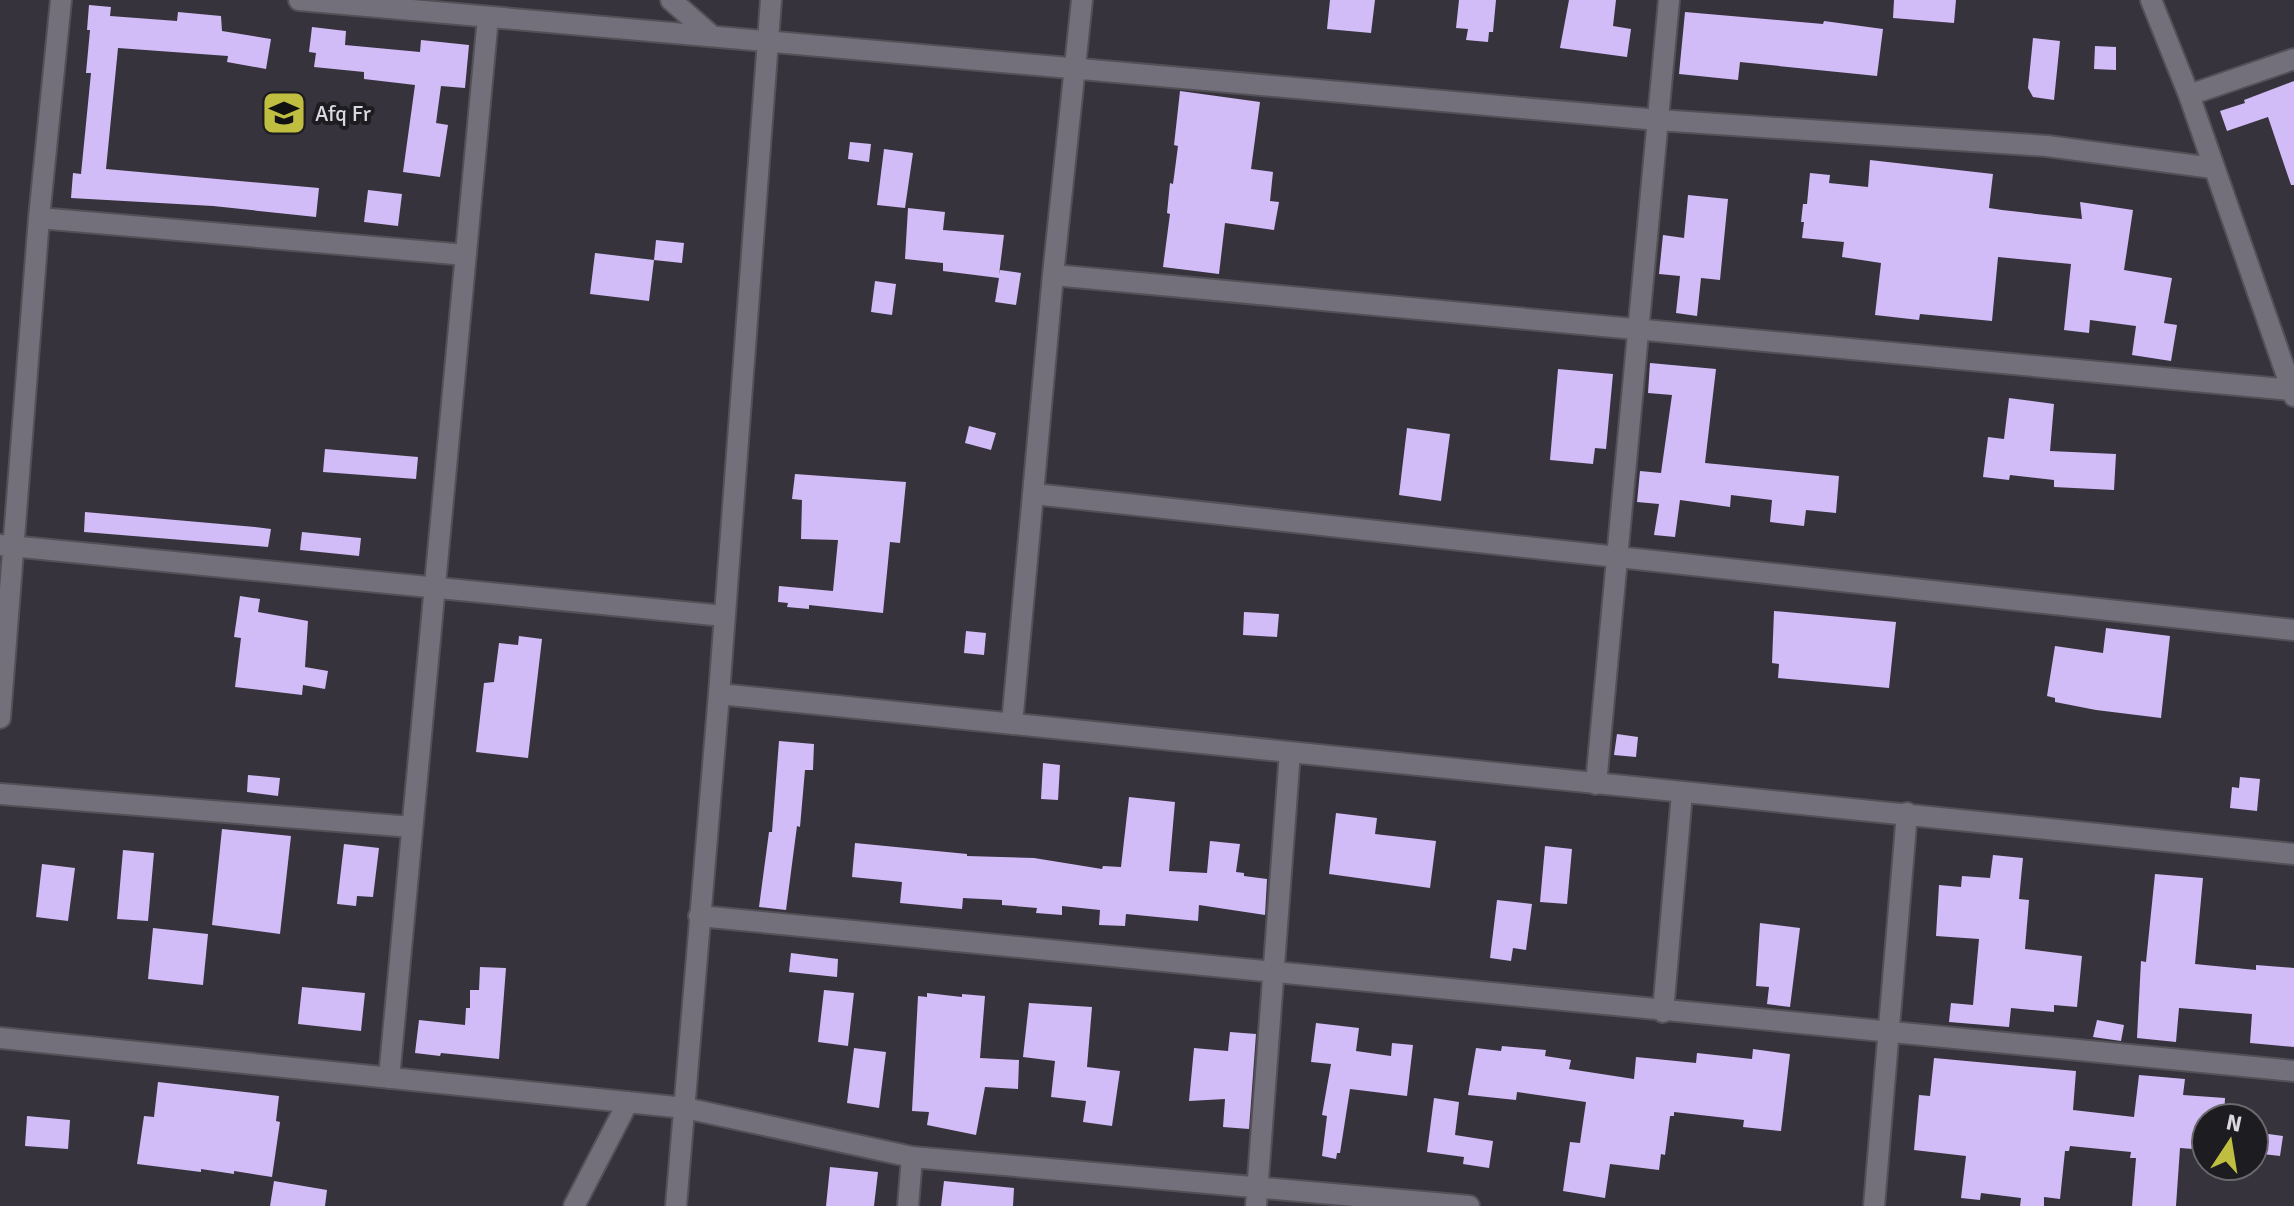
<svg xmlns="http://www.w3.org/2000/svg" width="2294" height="1206" viewBox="0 0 2294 1206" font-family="Signika,sans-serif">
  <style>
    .building { fill: #d2bcf7 }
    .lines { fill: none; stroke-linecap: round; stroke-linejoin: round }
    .street-casing { stroke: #535058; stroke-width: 24 }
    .street { stroke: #74707b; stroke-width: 20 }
    .labels { text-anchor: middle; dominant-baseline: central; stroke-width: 8; stroke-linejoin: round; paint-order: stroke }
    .poi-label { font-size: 22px; fill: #dbd9df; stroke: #1d1c20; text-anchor: start }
  </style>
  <rect width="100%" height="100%" fill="#36333c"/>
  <path class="building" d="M 1330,0 L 1375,0 L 1371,33 L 1327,29 Z
    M 1459,0 L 1496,0 L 1493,32 L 1489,32 L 1488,42 L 1466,40 L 1468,29 L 1456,28 Z
    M 1569,0 L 1616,0 L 1613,26 L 1631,29 L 1627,57 L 1560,48 Z
    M 1894,0 L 1956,0 L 1954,23 L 1893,18 Z
    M 89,5 L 111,7 L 110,16 L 177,21 L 178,12 L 221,16 L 222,31 L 271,39 L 266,69 L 227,62 L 228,56 L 118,48 L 106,169 L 319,188 L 316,217 L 213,206 L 71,198 L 73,173 L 81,174 L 91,73 L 86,73 L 90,30 L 87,30 Z
    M 1685,12 L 1823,24 L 1824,21 L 1883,29 L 1877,76 L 1740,62 L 1738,80 L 1679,74 Z
    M 312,27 L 346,31 L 345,45 L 420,52 L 421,40 L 469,45 L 465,88 L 441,86 L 436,123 L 448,125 L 440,177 L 403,172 L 415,85 L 364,79 L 364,72 L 314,67 L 316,53 L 309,52 Z
    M 2033,38 L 2060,41 L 2054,100 L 2033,97 L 2028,88 Z
    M 2095,46 L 2116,47 L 2116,70 L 2094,69 Z
    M 2294,81 L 2294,185 L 2291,185 L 2268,117 L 2227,131 L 2220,111 L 2245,103 L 2244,100 Z
    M 1180,91 L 1260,102 L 1251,169 L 1273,172 L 1270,201 L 1279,202 L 1274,230 L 1225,223 L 1219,274 L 1163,267 L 1170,214 L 1167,213 L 1170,183 L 1173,184 L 1178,146 L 1174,145 Z
    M 850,142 L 871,144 L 869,162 L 848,159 Z
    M 884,149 L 913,153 L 905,208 L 877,205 Z
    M 1870,160 L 1993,174 L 1989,208 L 2002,210 L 2082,219 L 2080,202 L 2133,210 L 2124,270 L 2172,278 L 2164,323 L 2177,325 L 2171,361 L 2132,355 L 2136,326 L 2090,320 L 2089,333 L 2064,330 L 2071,264 L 1998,257 L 1992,321 L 1920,314 L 1919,320 L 1875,315 L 1881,263 L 1842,257 L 1844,242 L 1802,238 L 1804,222 L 1801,222 L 1803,204 L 1807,204 L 1810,173 L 1830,175 L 1829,183 L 1868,187 Z
    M 368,190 L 402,194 L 398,226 L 364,222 Z
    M 1688,195 L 1728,199 L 1720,280 L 1701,278 L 1697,316 L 1676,313 L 1680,276 L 1659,274 L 1663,235 L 1684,238 Z
    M 908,208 L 945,212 L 943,230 L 1004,235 L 999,275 L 1000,270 L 1021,273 L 1016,305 L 995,302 L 999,278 L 943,271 L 943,263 L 905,259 Z
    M 656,240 L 684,243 L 682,263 L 654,260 L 649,301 L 590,294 L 595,253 L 654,260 Z
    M 875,281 L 896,284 L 892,315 L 871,312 Z
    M 1650,363 L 1716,369 L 1705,463 L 1839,476 L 1836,513 L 1806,510 L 1804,526 L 1770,522 L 1772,500 L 1731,495 L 1730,507 L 1680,500 L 1675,537 L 1654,535 L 1659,504 L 1637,502 L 1640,471 L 1661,473 L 1672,395 L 1648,393 Z
    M 1558,369 L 1613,374 L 1606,449 L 1595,448 L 1593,464 L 1550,460 Z
    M 2009,398 L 2054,404 L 2050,451 L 2116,454 L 2114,490 L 2054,487 L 2054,480 L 2010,475 L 2009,480 L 1983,477 L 1988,437 L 2004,439 Z
    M 969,426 L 996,433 L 991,450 L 965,443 Z
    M 1407,428 L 1450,434 L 1441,501 L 1399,495 Z
    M 325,449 L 418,457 L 416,479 L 323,472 Z
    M 795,474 L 906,482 L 900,543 L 890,542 L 883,613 L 809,605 L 809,609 L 787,607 L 788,603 L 778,602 L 779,586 L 833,591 L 838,540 L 801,539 L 802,500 L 792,499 Z
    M 85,512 L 255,527 L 271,529 L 268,547 L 84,532 Z
    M 302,532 L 361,538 L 359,556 L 300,550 Z
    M 240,596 L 260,599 L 258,612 L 308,621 L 305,667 L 328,671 L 325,689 L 303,685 L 302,695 L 235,687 L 241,638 L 234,637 Z
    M 1774,611 L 1896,622 L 1889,688 L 1778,678 L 1779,664 L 1772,663 Z
    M 1244,612 L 1279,614 L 1277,637 L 1243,635 Z
    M 2106,628 L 2170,636 L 2161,718 L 2096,710 L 2055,702 L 2055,698 L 2047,696 L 2055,646 L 2103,653 Z
    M 966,631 L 986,633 L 984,655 L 964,653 Z
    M 519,636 L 542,639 L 528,758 L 476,752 L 484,683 L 494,682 L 499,643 L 518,645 Z
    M 1617,734 L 1638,737 L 1636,757 L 1614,755 Z
    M 779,741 L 814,744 L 813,770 L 805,770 L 800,827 L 797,826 L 786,910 L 759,907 L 769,832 L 772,832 Z
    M 1043,763 L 1060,765 L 1058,800 L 1041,799 Z
    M 248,775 L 280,778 L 278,796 L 247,792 Z
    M 2240,777 L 2260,779 L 2257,811 L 2230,808 L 2232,787 L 2239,788 Z
    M 1129,797 L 1175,802 L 1169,871 L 1207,873 L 1210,841 L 1240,844 L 1236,872 L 1244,873 L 1244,876 L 1267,879 L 1265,915 L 1199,905 L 1198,921 L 1126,914 L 1125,926 L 1099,925 L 1100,910 L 1062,906 L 1062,915 L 1036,913 L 1037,908 L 1002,905 L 1002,900 L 963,898 L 962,909 L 900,903 L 902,882 L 852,877 L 855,843 L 967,854 L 967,856 L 1034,858 L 1102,869 L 1103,866 L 1121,867 Z
    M 1336,813 L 1377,818 L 1375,834 L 1436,841 L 1430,888 L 1329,874 Z
    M 222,829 L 291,836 L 280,934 L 212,925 Z
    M 344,844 L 379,848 L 373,897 L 357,896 L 356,906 L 337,904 Z
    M 1545,846 L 1572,849 L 1567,904 L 1540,902 Z
    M 123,850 L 154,853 L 148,921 L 117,919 Z
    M 1993,855 L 2023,858 L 2019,899 L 2029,900 L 2025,949 L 2082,956 L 2077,1007 L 2054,1005 L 2054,1012 L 2011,1008 L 2009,1027 L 1949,1022 L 1951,1003 L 1973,1005 L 1979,939 L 1936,936 L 1939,885 L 1961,887 L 1962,876 L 1990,878 Z
    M 42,864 L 75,868 L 68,921 L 36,917 Z
    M 2155,874 L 2203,878 L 2195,964 L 2256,970 L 2256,965 L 2294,968 L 2294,1047 L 2250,1043 L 2252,1014 L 2179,1008 L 2176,1042 L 2137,1038 L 2141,961 L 2146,962 Z
    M 1497,900 L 1532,904 L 1526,950 L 1513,948 L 1511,961 L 1490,958 Z
    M 1760,923 L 1800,928 L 1790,1007 L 1767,1004 L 1769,987 L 1756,986 Z
    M 153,928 L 208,934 L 203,985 L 148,979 Z
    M 791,953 L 838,959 L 837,977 L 789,972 Z
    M 480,967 L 506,968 L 499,1059 L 441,1053 L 440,1056 L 415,1053 L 419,1020 L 465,1025 L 466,1008 L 470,1008 L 470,990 L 479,990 Z
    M 302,987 L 365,993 L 361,1031 L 298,1024 Z
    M 824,990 L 854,993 L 848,1046 L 818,1042 Z
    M 927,993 L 962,997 L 962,994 L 985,996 L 980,1058 L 1019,1060 L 1018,1089 L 985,1087 L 976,1135 L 927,1125 L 929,1112 L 912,1111 L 918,996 L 927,997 Z
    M 1029,1003 L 1092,1007 L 1087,1067 L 1120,1071 L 1112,1126 L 1083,1122 L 1086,1101 L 1051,1097 L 1055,1061 L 1023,1057 Z
    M 2097,1020 L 2124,1025 L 2121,1041 L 2093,1037 Z
    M 1316,1023 L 1359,1028 L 1356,1051 L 1391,1056 L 1392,1043 L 1413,1045 L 1407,1096 L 1350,1089 L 1340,1153 L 1337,1153 L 1336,1159 L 1322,1156 L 1327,1116 L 1322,1115 L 1331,1064 L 1311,1062 Z
    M 1230,1032 L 1256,1034 L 1249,1129 L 1223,1127 L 1225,1099 L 1189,1101 L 1194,1048 L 1228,1051 Z
    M 1502,1046 L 1546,1050 L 1545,1056 L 1571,1060 L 1569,1069 L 1634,1079 L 1636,1057 L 1696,1063 L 1697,1053 L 1752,1059 L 1753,1049 L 1790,1054 L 1781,1131 L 1743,1127 L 1744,1120 L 1674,1112 L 1674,1116 L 1670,1116 L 1665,1155 L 1661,1154 L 1659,1170 L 1610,1164 L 1605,1198 L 1563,1191 L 1570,1142 L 1580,1143 L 1586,1102 L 1517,1092 L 1516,1100 L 1468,1095 L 1476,1048 L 1501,1051 Z
    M 854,1048 L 886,1052 L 879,1108 L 847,1103 Z
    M 1934,1058 L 2076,1071 L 2073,1110 L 2134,1117 L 2139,1075 L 2185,1079 L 2183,1095 L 2225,1098 L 2224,1118 L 2206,1118 L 2206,1150 L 2180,1148 L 2176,1206 L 2132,1206 L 2136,1158 L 2130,1158 L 2131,1152 L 2070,1146 L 2069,1151 L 2065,1151 L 2060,1199 L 2044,1197 L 2044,1206 L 2020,1206 L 2021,1198 L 1981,1193 L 1980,1200 L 1961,1198 L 1966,1156 L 1914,1150 L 1919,1095 L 1930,1096 Z
    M 158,1082 L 279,1096 L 276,1121 L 280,1122 L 272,1177 L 234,1171 L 234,1174 L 201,1169 L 201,1172 L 137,1164 L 144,1116 L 154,1117 Z
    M 1434,1098 L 1459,1102 L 1455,1135 L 1493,1141 L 1489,1168 L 1463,1164 L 1464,1157 L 1427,1152 Z
    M 27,1116 L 70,1120 L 68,1149 L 25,1146 Z
    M 2254,1132 L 2283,1136 L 2280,1156 L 2254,1153 Z
    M 830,1167 L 878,1172 L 874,1206 L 826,1206 Z
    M 274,1181 L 327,1190 L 325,1206 L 270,1206 Z
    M 944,1181 L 1014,1188 L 1013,1206 L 941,1206 Z"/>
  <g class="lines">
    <g class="street-casing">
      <path id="street" d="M 61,0 L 39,218 L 466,255
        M 299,0 L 1658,120 L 2047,146 L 2213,168
        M 671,0 L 712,36
        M 2151,0 L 2189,95 L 2294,396
        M 2189,95 L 2294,59
        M 1053,275 L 2292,390
        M 1034,494 L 2294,630
        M 0,545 L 724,616
        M 719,694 L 2294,854
        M 0,718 L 39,218
        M 1012,724 L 1053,275 L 1082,0
        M 1596,784 L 1669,0
        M 0,794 L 412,827
        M 699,916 L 2294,1071
        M 1663,1012 L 1682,793
        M 0,1038 L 685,1108 L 912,1157 L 1469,1206
        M 389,1078 L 488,17
        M 574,1206 L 628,1102
        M 676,1206 L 719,694 L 771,0
        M 908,1206 L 912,1157
        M 1256,1206 L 1290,752
        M 1874,1206 L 1907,813"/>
    </g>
    <use href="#street" class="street"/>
  </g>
  <defs>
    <g id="school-square" transform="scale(2.3)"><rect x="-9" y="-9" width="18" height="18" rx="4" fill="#c0be41" stroke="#1d1c20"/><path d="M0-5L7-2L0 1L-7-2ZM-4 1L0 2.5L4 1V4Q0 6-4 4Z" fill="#111"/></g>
  </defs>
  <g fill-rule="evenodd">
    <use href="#school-square" x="284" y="113"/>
  </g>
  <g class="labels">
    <g class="poi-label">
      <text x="315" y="113">Afq Fr</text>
    </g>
  </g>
  <g transform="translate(2230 1142) rotate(12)"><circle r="38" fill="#1d1c20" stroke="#69686c" stroke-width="2"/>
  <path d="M0-6L14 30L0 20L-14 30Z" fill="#c0be41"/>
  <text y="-12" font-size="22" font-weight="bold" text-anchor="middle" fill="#dbd9df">N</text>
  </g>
</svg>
